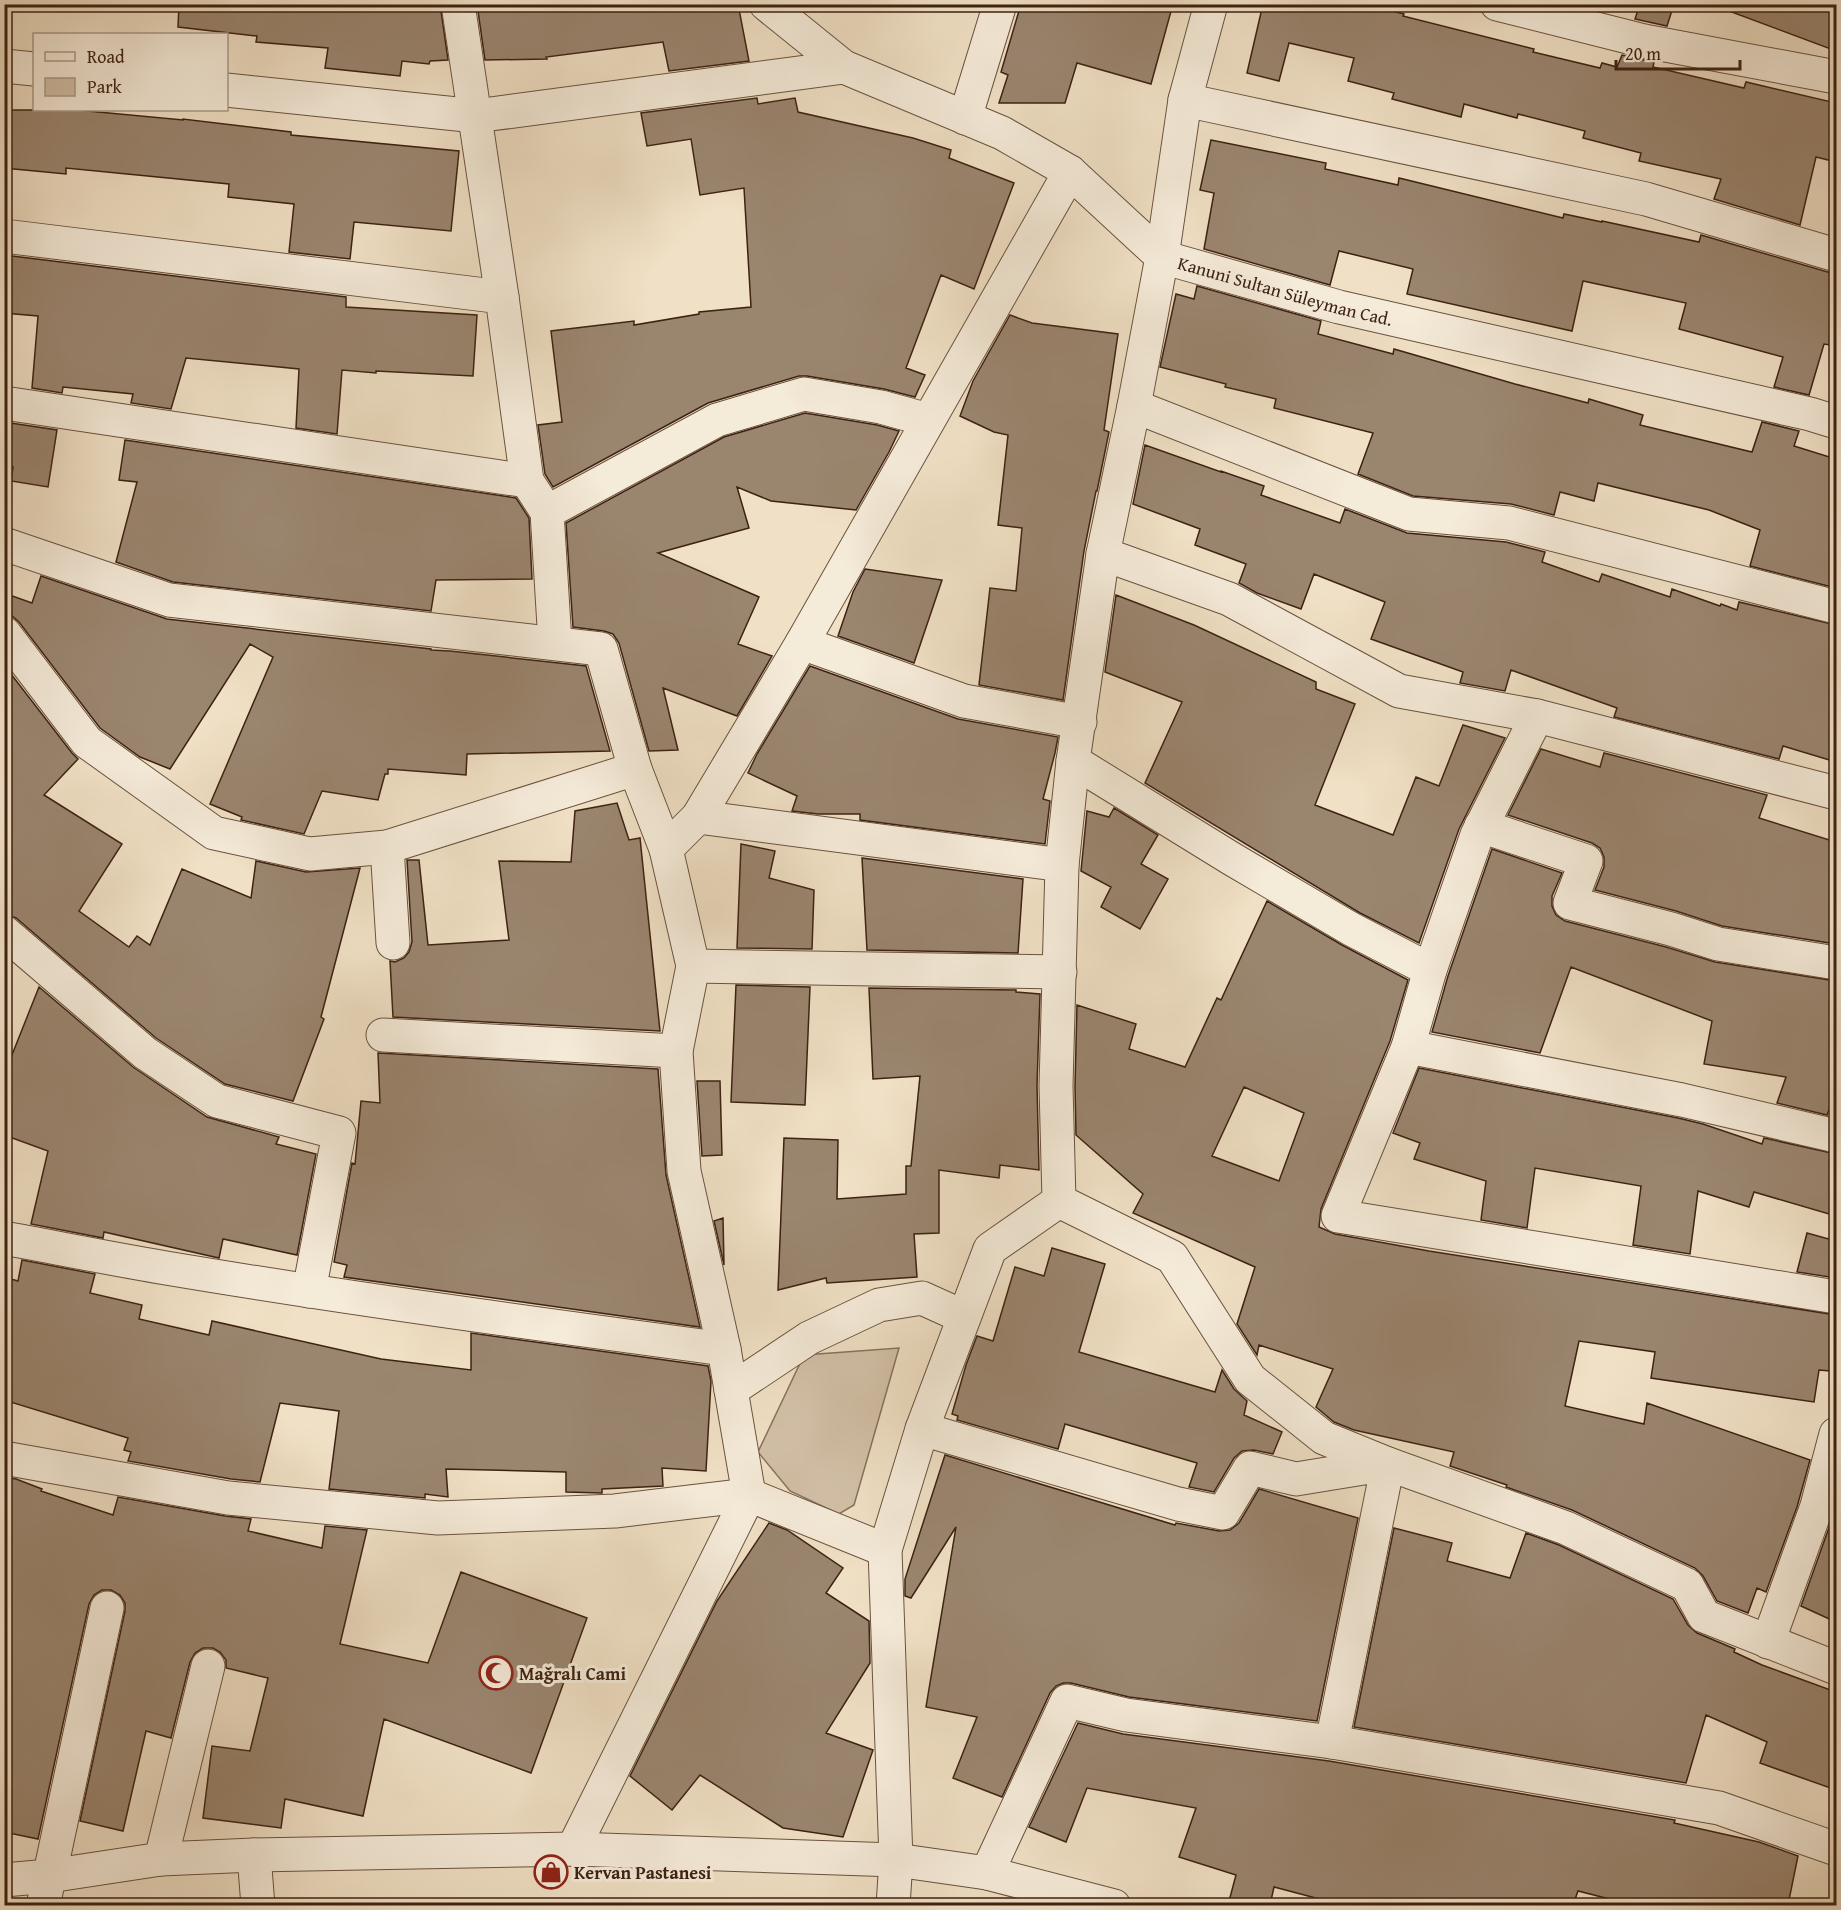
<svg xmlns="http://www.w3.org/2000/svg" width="1841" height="1910" viewBox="0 0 1841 1910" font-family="'Gentium Book Plus',serif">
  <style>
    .green { fill: #d2c0a7; stroke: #88715c; stroke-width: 1.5 }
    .building { fill: #9a856f; stroke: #3d2212; stroke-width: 1.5; fill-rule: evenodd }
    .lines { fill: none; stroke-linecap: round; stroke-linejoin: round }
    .minor-casing { stroke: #6a523f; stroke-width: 35 }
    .minor { stroke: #f5ebd9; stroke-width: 33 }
    .labels { text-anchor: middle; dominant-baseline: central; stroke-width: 6; stroke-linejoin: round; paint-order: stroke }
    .street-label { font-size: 18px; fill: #3d2212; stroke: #f5ebd9 }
    .poi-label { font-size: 18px; font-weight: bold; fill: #3d2212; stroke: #f5ebd9; text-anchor: start }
  </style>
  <rect width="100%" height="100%" fill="#f0e0c5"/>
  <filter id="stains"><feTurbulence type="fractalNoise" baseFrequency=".00333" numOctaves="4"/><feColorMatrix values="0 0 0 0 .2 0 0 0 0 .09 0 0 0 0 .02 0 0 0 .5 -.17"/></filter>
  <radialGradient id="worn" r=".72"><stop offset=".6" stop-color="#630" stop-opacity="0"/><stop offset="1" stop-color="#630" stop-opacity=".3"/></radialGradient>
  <path class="green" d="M 899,1348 L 854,1505 L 839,1514 L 790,1491 L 758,1452 L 804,1355 Z"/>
  <path class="building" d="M 179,4 L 440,4 L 448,60 L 430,61 L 429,64 L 402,61 L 400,76 L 325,68 L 328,48 L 256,42 L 257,36 L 178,27 Z
    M 477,4 L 738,4 L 749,61 L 669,71 L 663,42 L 546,57 L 547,59 L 485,60 Z
    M 1021,4 L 1173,4 L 1151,84 L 1077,63 L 1065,103 L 999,103 L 1008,75 L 1001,72 Z
    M 1263,4 L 1365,4 L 1404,14 L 1403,16 L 1534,49 L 1533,52 L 1600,68 L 1602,63 L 1617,67 L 1622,55 L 1654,62 L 1653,67 L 1744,88 L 1746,82 L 1836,103 L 1836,162 L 1816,157 L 1800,225 L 1714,199 L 1721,179 L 1639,161 L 1641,153 L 1583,138 L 1585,131 L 1518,114 L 1517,118 L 1464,104 L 1461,117 L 1392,99 L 1394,93 L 1348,81 L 1354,58 L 1289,43 L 1279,81 L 1247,73 Z
    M 1640,4 L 1674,4 L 1667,26 L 1635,19 Z
    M 1722,4 L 1836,4 L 1836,51 L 1721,8 Z
    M 757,98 L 758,104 L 795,98 L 798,112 L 913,138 L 951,150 L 949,158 L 1014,183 L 974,289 L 941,275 L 906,368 L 925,375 L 915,397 L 884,389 L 807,376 L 799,376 L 708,403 L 553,487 L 545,474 L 538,425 L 562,422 L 551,331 L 634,321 L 634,325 L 699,314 L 699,312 L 751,307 L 744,188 L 700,195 L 691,139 L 647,146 L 641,113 Z
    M 4,110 L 77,110 L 183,120 L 183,119 L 291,132 L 291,135 L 459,151 L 451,231 L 354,222 L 350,259 L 289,252 L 294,204 L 228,197 L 229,184 L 66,168 L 66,174 L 4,168 Z
    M 1211,140 L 1326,163 L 1325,169 L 1398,185 L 1399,178 L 1563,218 L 1564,214 L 1602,222 L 1602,221 L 1699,242 L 1701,235 L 1831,273 L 1836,273 L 1836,322 L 1830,345 L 1824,344 L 1809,395 L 1774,387 L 1783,357 L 1679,329 L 1686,303 L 1583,281 L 1572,331 L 1407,294 L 1413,269 L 1339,251 L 1330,285 L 1204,249 L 1214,193 L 1200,190 Z
    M 4,255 L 346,297 L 346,307 L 477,315 L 473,376 L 376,371 L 376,373 L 342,370 L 337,434 L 296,428 L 299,369 L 186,358 L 171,409 L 131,403 L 133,394 L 63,387 L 62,393 L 32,388 L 38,316 L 4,313 Z
    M 1197,286 L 1321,321 L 1318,334 L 1393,354 L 1394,349 L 1515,384 L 1588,403 L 1589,399 L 1643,415 L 1640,425 L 1752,452 L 1762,422 L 1799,431 L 1794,446 L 1836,459 L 1836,588 L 1750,566 L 1760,530 L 1709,510 L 1598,483 L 1594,501 L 1560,492 L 1554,515 L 1511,504 L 1413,496 L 1358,474 L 1373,433 L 1274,408 L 1276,399 L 1225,387 L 1226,384 L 1160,367 L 1176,294 L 1194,299 Z
    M 1010,315 L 1032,323 L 1118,334 L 1104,430 L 1109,432 L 1097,491 L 1096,491 L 1084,551 L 1063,700 L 979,685 L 990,588 L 1016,591 L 1022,528 L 998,525 L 1008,435 L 994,432 L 960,416 L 973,381 Z
    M 805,413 L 877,425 L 899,431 L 889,452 L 856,510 L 771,501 L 737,487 L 749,528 L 658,553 L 759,597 L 738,644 L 772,656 L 737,716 L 663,688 L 678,750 L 649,751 L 619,643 L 613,634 L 604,631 L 573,627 L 566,523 L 724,437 Z
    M 4,422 L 57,430 L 48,487 L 11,481 L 13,467 L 4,466 Z
    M 125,440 L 516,498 L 529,518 L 532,579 L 436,580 L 431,611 L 173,582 L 116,562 L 137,482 L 119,480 Z
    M 1145,445 L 1221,472 L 1221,471 L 1264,486 L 1261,495 L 1340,523 L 1345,509 L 1407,533 L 1506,542 L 1545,552 L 1542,562 L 1599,582 L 1602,574 L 1670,597 L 1672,589 L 1720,606 L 1721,604 L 1737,610 L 1739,602 L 1836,625 L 1836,762 L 1783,746 L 1779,759 L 1614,717 L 1617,708 L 1511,670 L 1505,691 L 1460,683 L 1463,672 L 1371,639 L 1385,602 L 1314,574 L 1301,609 L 1257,593 L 1239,583 L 1246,564 L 1195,545 L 1200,529 L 1133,504 Z
    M 865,569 L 942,580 L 914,663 L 838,636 L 853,592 Z
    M 41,576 L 167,619 L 431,649 L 431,650 L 450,651 L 586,666 L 610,751 L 467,754 L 466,775 L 388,769 L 388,774 L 385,774 L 378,800 L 322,791 L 304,834 L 241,820 L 242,817 L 210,804 L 273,657 L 250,644 L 170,769 L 140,757 L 100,728 L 19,622 L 12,616 L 4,615 L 4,593 L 32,603 Z
    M 1116,595 L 1194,625 L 1316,682 L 1316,689 L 1355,704 L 1315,805 L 1393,835 L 1416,777 L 1439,786 L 1463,725 L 1505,738 L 1459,829 L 1419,943 L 1360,913 L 1145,783 L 1182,702 L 1105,672 Z
    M 4,665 L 72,753 L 78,759 L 44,795 L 122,844 L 79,911 L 129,947 L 137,936 L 150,945 L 182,869 L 251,898 L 256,861 L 306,872 L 360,868 L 321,1017 L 324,1019 L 293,1101 L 225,1084 L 156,1038 L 16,918 L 4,914 Z
    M 810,666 L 958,719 L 1058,737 L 1055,753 L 1043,799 L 1050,801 L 1045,844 L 860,820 L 860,814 L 818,814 L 792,811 L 797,796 L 748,773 L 757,754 Z
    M 1541,749 L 1600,767 L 1604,753 L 1767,795 L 1759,818 L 1836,842 L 1836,944 L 1722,926 L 1676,911 L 1595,890 L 1604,867 L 1604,857 L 1600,848 L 1592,843 L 1508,815 Z
    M 617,803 L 629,840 L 640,838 L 660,1031 L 393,1017 L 390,961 L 395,962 L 404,958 L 409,952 L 412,942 L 407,860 L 419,860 L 428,945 L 509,940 L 499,861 L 571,862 L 575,811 Z
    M 1114,808 L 1158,835 L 1141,864 L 1168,879 L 1140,929 L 1101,907 L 1111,887 L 1081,871 L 1087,811 L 1109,817 Z
    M 741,844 L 775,851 L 769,878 L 814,890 L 812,949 L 737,948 Z
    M 1492,849 L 1562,873 L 1552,896 L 1552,906 L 1556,915 L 1565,921 L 1666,947 L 1715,962 L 1836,981 L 1836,1089 L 1827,1115 L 1777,1103 L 1786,1077 L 1704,1064 L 1712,1021 L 1571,967 L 1540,1053 L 1432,1032 L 1448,976 Z
    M 862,858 L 1023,879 L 1018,953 L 867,950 Z
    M 1267,901 L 1342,945 L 1408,980 L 1390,1041 L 1321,1209 L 1319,1227 L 1335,1234 L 1429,1251 L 1836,1315 L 1830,1371 L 1819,1370 L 1814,1402 L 1651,1378 L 1655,1352 L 1579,1341 L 1565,1406 L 1644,1424 L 1647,1403 L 1810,1460 L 1797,1507 L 1766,1592 L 1757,1588 L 1748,1613 L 1717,1601 L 1703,1576 L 1695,1568 L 1572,1510 L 1506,1487 L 1507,1485 L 1450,1466 L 1454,1452 L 1354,1430 L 1334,1422 L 1316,1407 L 1333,1369 L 1259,1345 L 1257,1355 L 1237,1324 L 1255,1267 L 1133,1213 L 1143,1194 L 1076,1135 L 1075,1086 L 1077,1005 L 1136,1024 L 1129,1049 L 1185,1067 L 1217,998 L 1221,1000 ZM 1244,1087 L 1304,1113 L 1279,1181 L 1212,1156 Z
    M 736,985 L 810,987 L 805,1105 L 731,1102 Z
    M 39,987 L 133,1067 L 207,1117 L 279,1137 L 276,1144 L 316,1154 L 297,1255 L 223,1239 L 219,1258 L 104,1232 L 103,1238 L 31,1224 L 48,1151 L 4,1135 L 4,1075 Z
    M 869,988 L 1016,990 L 1016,992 L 1040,994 L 1037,1085 L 1039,1170 L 1000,1165 L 999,1178 L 939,1170 L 939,1233 L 914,1234 L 917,1277 L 827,1283 L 826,1278 L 778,1290 L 784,1138 L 838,1140 L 837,1199 L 906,1194 L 906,1166 L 911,1166 L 920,1076 L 873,1079 Z
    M 378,1053 L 658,1069 L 666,1175 L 700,1327 L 344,1277 L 347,1265 L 334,1262 L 352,1163 L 355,1164 L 361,1101 L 380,1103 Z
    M 1419,1068 L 1678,1118 L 1703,1124 L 1762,1144 L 1764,1138 L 1836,1154 L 1836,1216 L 1754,1192 L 1749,1207 L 1698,1191 L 1690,1254 L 1633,1245 L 1641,1186 L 1535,1168 L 1527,1228 L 1481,1220 L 1486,1181 L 1414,1159 L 1420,1143 L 1393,1133 Z
    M 697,1081 L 720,1081 L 722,1155 L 702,1156 Z
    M 723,1218 L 724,1265 L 714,1221 Z
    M 1807,1233 L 1836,1241 L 1836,1278 L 1797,1272 Z
    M 1052,1248 L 1105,1264 L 1079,1352 L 1215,1392 L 1222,1370 L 1234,1389 L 1247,1401 L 1244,1415 L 1282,1432 L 1273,1454 L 1254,1450 L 1242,1451 L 1234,1458 L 1214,1492 L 1189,1487 L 1197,1463 L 1065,1424 L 1058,1449 L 957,1420 L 958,1416 L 952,1414 L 966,1365 L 977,1336 L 993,1341 L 1015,1267 L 1044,1276 Z
    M 22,1260 L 95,1274 L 90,1293 L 142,1305 L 139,1319 L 209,1335 L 212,1321 L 381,1359 L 471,1370 L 471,1333 L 708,1366 L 711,1381 L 706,1471 L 662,1468 L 663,1486 L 602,1489 L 602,1493 L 566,1492 L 566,1472 L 446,1469 L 448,1497 L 425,1494 L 425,1498 L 329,1489 L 339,1411 L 280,1403 L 260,1482 L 231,1479 L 128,1461 L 131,1452 L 124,1450 L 128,1438 L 4,1400 L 4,1277 L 18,1281 Z
    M 945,1455 L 1175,1525 L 1176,1523 L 1219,1531 L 1230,1530 L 1239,1523 L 1259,1489 L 1358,1518 L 1317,1721 L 1129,1697 L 1071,1683 L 1063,1683 L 1056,1686 L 1050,1693 L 1002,1797 L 953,1778 L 977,1717 L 926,1707 L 956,1527 L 911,1598 L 905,1596 L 905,1579 Z
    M 4,1477 L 16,1479 L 42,1489 L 41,1491 L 113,1515 L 118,1497 L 225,1516 L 251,1519 L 248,1531 L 322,1548 L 325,1526 L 367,1530 L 340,1644 L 428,1663 L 461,1572 L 587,1618 L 531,1773 L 384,1719 L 363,1816 L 285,1799 L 281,1828 L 203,1818 L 212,1746 L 250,1751 L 268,1678 L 226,1668 L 226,1660 L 220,1652 L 213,1648 L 203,1648 L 195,1653 L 190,1662 L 171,1738 L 146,1731 L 123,1831 L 80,1821 L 125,1611 L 125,1603 L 120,1595 L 111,1590 L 102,1590 L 94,1595 L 89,1604 L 38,1839 L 4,1832 Z
    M 1831,1522 L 1836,1524 L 1836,1622 L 1801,1606 Z
    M 769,1523 L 787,1530 L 843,1568 L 826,1593 L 869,1621 L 870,1663 L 826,1733 L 873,1750 L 843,1837 L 783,1828 L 700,1775 L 672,1810 L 630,1776 L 717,1601 Z
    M 1394,1528 L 1452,1543 L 1447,1561 L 1510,1578 L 1526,1533 L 1559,1545 L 1673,1599 L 1688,1625 L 1697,1633 L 1735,1649 L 1734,1652 L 1762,1665 L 1836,1692 L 1836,1790 L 1760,1763 L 1767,1742 L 1706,1715 L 1686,1783 L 1354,1727 Z
    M 1078,1723 L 1123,1734 L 1329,1761 L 1675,1820 L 1674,1823 L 1759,1842 L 1798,1856 L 1788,1905 L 1633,1905 L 1578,1891 L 1573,1905 L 1342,1905 L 1274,1887 L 1270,1905 L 1228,1905 L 1236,1875 L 1179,1857 L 1196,1808 L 1087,1788 L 1066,1842 L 1029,1827 Z"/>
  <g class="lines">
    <g class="minor-casing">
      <g id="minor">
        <path d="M 458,4 L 502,297 L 527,481 L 547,512 L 555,643"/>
        <path id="s1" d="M 766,4 L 844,67 L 1002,133 L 1070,172 L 1162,257 L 1339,307 L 1810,414 L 1836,422"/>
        <path d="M 1497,4 L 1644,41 L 1836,77"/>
        <path d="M 4,66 L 34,69"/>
        <path d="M 226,90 L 476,116 L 844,67"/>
        <path d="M 1185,100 L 1646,199 L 1836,255"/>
        <path d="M 965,118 L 1000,4"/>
        <path d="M 4,236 L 502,297"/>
        <path d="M 4,403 L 527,481"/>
        <path d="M 1134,406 L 1409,514 L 1509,523 L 1836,607"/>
        <path d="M 547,512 L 717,420 L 804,394 L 881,407 L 928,420"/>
        <path d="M 4,544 L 169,600 L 601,649 L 635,769 L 666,849 L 693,966 L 676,1051 L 684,1171 L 724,1349 L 749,1495 L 573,1849"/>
        <path d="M 1103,554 L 1229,599 L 1399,691 L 1537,716 L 1836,793"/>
        <path d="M 4,633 L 87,742 L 214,833 L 310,854 L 387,847 L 635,769"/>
        <path d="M 802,643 L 964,701 L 1080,722"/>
        <path d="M 1537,716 L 1477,835 L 1430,970 L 1408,1047 L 1338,1216 L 1836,1297"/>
        <path d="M 1073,761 L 1232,859 L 1351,929 L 1430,970"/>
        <path d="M 698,817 L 1062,865"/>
        <path d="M 1481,826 L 1586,861 L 1570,903 L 1671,929 L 1718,944 L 1836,963"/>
        <path d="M 387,847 L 393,943"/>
        <path d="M 666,849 L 698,817 L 802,643 L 1070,172"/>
        <path d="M 4,932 L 145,1053 L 217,1101 L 339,1133 L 309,1291"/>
        <path d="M 693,966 L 1060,972"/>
        <path d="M 383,1035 L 676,1051"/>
        <path d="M 1408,1047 L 1682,1100 L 1836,1136"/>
        <path d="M 1059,1201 L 1172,1257 L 1250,1379 L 1324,1438 L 1388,1464 L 1566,1528 L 1687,1585 L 1704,1616 L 1836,1668"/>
        <path d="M 4,1238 C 58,1248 112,1259 166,1268 C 351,1299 538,1324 724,1349"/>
        <path d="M 731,1390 L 809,1338 L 879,1305 L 922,1298 L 964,1317"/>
        <path d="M 922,1429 L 1178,1504 L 1223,1513 L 1250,1468 L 1296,1479 L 1388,1464 L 1332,1742"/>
        <path d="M 4,1458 L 228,1498 L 438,1518 L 615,1511 L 749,1495 L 885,1550"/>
        <path d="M 1768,1642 L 1817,1506 L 1836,1434"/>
        <path d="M 254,1855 L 258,1906"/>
        <path d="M 161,1859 L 208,1666"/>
        <path d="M 987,1873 L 1067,1701 L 1126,1715 L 1332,1742 L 1719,1808 L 1836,1849"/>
        <path d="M 4,1880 L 49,1876 L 161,1859 L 254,1855 L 573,1849 L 896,1860 L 987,1873 L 1114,1906"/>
        <path d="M 43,1906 L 107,1608"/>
        <path d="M 893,1906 L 896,1860 L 885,1550 L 922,1429 L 990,1249 L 1059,1201 L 1056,1086 L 1062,865 L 1073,761 L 1103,554 L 1134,406 L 1162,257 L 1185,100 L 1211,4"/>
      </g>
    </g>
    <use href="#minor" class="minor"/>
  </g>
  <defs>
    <g id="mosque-ring" transform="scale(1.725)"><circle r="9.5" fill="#f5ebd9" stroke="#8f2418" stroke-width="1.5"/><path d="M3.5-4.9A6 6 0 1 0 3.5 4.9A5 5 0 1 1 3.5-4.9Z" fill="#8f2418"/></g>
    <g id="shop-ring" transform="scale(1.725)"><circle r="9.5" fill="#f5ebd9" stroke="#8f2418" stroke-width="1.5"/><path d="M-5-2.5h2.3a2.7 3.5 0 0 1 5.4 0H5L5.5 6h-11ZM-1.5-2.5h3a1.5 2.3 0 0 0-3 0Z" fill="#8f2418"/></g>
  </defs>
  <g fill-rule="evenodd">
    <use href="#mosque-ring" x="496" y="1673"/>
    <use href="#shop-ring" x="551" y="1872"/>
  </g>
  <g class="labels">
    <g class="street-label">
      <text stroke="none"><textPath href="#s1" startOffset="603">Kanuni Sultan Süleyman Cad.</textPath></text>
    </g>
    <g class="poi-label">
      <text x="519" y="1673">Mağralı Cami</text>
      <text x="574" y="1872">Kervan Pastanesi</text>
    </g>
  </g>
  <rect width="1841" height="1910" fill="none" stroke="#f0e0c5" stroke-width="24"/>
  <rect x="6" y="6" width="1829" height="1898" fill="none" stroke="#3d2212" stroke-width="3"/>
  <rect x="12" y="12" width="1817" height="1886" fill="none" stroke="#3d2212" stroke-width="1.5"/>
  <rect x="33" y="33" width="195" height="78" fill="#f5ebd9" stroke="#ab9b89" stroke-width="1.5"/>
  <rect x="45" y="52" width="30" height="9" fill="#f5ebd9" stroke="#ab9b89" stroke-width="1.5"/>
  <text x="87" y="63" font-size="18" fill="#3d2212">Road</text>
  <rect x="45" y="78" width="30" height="18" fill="#d2c0a7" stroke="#ab9b89" stroke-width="1.5"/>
  <text x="87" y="93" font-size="18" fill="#3d2212">Park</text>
  <path d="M1616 60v9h124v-9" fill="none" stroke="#3d2212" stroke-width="3"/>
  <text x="1625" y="60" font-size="18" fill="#3d2212" stroke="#f5ebd9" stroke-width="4.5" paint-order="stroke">20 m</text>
  <rect width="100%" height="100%" filter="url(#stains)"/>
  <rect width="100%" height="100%" fill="url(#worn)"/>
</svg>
